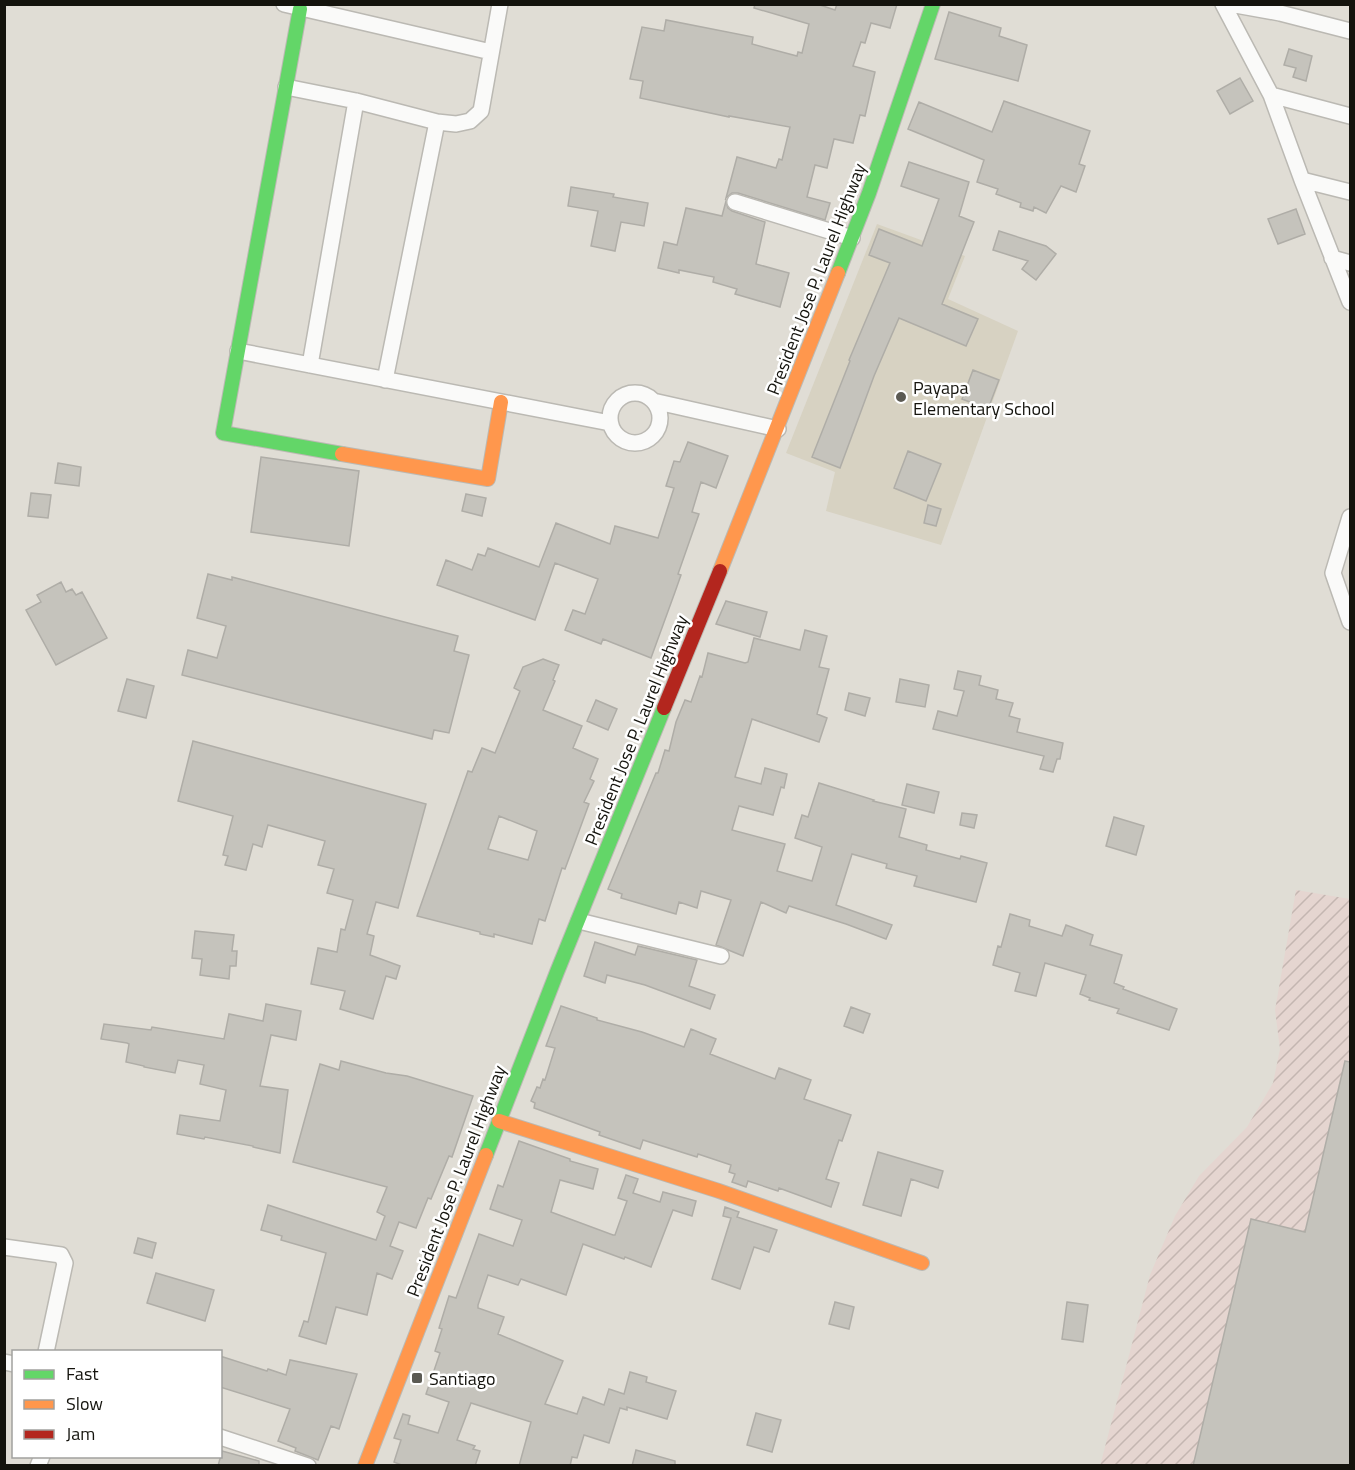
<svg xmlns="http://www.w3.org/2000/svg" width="1355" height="1470" viewBox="0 0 1355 1470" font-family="'Titillium Web',sans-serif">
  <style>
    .built { fill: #d7d2c2 }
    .industrial { fill: url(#industrial-furrows) }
    .building { fill: #c5c3bc; stroke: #afada7; stroke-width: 1.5; fill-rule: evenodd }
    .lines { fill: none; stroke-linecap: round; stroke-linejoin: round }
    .street-casing { stroke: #bbb9b3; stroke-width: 18 }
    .fast-casing { stroke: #bbb9b3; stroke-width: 16 }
    .slow-casing { stroke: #bbb9b3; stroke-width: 16 }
    .jam-casing { stroke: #bbb9b3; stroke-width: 16 }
    .street { stroke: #fafaf9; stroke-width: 15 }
    .fast { stroke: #63d668; stroke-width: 14 }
    .slow { stroke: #ff974d; stroke-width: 14 }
    .jam { stroke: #b3261e; stroke-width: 14 }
    .poi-dot { fill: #5b5a53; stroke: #fff; stroke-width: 2 }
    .labels { text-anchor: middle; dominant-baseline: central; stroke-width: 5; stroke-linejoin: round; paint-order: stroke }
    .street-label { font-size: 18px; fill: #14130d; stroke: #fff }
    .poi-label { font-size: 18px; fill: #14130d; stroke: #fff; text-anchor: start }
  </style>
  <defs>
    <pattern id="industrial-furrows" width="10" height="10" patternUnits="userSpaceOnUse" patternTransform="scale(1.5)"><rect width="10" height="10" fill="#e5d5d0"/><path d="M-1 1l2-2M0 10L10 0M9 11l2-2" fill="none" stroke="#c4b6b1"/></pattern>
  </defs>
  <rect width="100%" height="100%" fill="#e0ddd5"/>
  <path class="built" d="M 877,224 L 965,256 L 948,299 L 1018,331 L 941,545 L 826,511 L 835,472 L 786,453 Z"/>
  <path class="industrial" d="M 1296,890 L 1350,899 L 1350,1465 L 1100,1466 L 1150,1275 L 1175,1216 L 1199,1176 L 1247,1127 L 1273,1083 L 1280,1049 L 1275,1010 Z"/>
  <path class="building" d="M 755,4 L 817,4 L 835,10 L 837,4 L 897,4 L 890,28 L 871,23 L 865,43 L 861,42 L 853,66 L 875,72 L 865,116 L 860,115 L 853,143 L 834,139 L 827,168 L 815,165 L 807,197 L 830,203 L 825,220 L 738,193 L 732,193 L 726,198 L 737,157 L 776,168 L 779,159 L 782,160 L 790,127 L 729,116 L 729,117 L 640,98 L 643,81 L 630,79 L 642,27 L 664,31 L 666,20 L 753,37 L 752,44 L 797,56 L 798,52 L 802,53 L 809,24 L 754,8 Z
    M 949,12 L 1001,28 L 999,36 L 1027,45 L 1018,81 L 935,59 Z
    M 1289,49 L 1312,56 L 1306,81 L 1293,77 L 1296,68 L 1284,65 Z
    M 1240,78 L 1253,101 L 1230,114 L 1217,91 Z
    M 1004,101 L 1090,131 L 1079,164 L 1085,166 L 1076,192 L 1061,186 L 1046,213 L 1034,207 L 1033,211 L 1020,207 L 1021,203 L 996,194 L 998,189 L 977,182 L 984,160 L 908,129 L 919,102 L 992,132 Z
    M 909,162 L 969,182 L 959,216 L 974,222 L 942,304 L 978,319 L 966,346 L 899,318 L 874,376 L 840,468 L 812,457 L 850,361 L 849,360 L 890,263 L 869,255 L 879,229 L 922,246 L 939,199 L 901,186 Z
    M 571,187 L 614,194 L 613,197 L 648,203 L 644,226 L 621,222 L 615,251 L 591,246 L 598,211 L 568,206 Z
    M 726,201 L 728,208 L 732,211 L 765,222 L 756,264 L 789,273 L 780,307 L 735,294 L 737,289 L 713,282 L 714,277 L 679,270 L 679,273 L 658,268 L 664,242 L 677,245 L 686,208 L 722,216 Z
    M 1296,209 L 1305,234 L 1278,244 L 1268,219 Z
    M 999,231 L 1046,246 L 1056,254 L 1036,280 L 1022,269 L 1028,261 L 993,250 Z
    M 973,370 L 999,380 L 988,409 L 962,399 Z
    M 688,442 L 728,456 L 716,488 L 701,482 L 692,512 L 699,514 L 678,574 L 681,575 L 675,592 L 651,658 L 603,639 L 601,644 L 565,630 L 573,610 L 585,614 L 598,579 L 555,563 L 535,620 L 437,585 L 446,560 L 472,570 L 478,554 L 485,556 L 488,548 L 539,567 L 556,523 L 610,544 L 615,526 L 658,538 L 674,488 L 666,486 L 674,461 L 680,462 Z
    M 908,451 L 941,464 L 926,501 L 894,488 Z
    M 261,457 L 359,471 L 349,546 L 251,532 Z
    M 58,463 L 81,467 L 79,486 L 55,483 Z
    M 31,493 L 51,495 L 48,518 L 28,516 Z
    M 466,494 L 486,498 L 482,516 L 462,511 Z
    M 928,505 L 941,509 L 936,526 L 924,523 Z
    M 208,574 L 232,580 L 232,577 L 458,636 L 454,651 L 469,655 L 449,733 L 434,730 L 432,739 L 182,675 L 188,650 L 217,658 L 226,626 L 197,618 Z
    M 61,582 L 66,592 L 72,589 L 76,595 L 82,592 L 107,638 L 56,665 L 26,610 L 41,602 L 37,595 Z
    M 726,601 L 767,612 L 760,637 L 716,624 Z
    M 805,630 L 827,636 L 819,667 L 829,669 L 817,714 L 827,718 L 819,742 L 752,719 L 735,777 L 761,784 L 765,768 L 787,774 L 784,788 L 781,787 L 773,815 L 739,806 L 732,830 L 785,844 L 777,871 L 812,881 L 822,847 L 795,838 L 802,815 L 808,817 L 819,783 L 874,800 L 873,801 L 906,809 L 899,837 L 927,845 L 926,850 L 960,859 L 961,856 L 987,863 L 976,902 L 914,886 L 917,876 L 886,868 L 887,864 L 852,854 L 836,905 L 892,925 L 886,939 L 846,924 L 789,906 L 786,913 L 761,902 L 743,956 L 716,945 L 731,900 L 701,891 L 697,908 L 679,902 L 676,914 L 621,898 L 622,894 L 608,889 L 656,773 L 658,773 L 665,750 L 669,751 L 676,722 L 685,700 L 691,702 L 700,676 L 702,677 L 708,653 L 745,663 L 748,662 L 754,638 L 800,650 Z
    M 543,659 L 559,665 L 553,680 L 555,681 L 543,710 L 582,726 L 573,748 L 598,759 L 590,779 L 594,781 L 584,802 L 589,804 L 565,869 L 562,868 L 545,921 L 539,919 L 532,944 L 494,934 L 494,937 L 480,934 L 480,932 L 417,916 L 468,771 L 472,772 L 482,748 L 495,753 L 520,691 L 514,688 L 523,667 ZM 499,816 L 537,831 L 528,860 L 488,849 Z
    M 958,671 L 981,676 L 979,685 L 998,690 L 996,699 L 1013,703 L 1009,716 L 1020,719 L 1017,732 L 1063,743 L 1060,759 L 1057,759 L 1053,772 L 1040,769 L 1044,756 L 933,729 L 938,711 L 957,716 L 964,691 L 954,689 Z
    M 127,679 L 154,686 L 146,718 L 118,711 Z
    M 900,679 L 929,685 L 925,707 L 896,702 Z
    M 849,693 L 870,698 L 865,716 L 845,710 Z
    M 596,700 L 617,709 L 608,730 L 587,721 Z
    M 193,741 L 426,804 L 398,908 L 376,902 L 367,934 L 374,936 L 370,955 L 400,966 L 396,979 L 386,976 L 373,1019 L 340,1009 L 345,991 L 311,984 L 318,948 L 337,952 L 341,929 L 345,930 L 353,900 L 327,893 L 334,869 L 318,865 L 325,841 L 268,825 L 262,847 L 253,844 L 246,870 L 225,865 L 228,856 L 223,855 L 233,816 L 178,801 Z
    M 907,784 L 939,792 L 934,813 L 902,805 Z
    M 962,813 L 977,815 L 974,828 L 960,825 Z
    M 1114,817 L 1144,826 L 1136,855 L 1106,846 Z
    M 1010,914 L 1030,920 L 1029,926 L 1062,936 L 1066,925 L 1093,935 L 1090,945 L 1122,955 L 1114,983 L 1124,987 L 1123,989 L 1177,1009 L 1169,1030 L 1117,1013 L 1119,1009 L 1089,1000 L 1090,998 L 1080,994 L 1086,975 L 1045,963 L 1036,996 L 1015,991 L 1020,973 L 993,965 L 998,946 L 1001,947 Z
    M 195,931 L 234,935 L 232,951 L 237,951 L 236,966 L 230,966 L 229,979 L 200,975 L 202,959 L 192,958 Z
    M 595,942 L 635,955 L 638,946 L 697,960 L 689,986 L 715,995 L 710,1009 L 645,985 L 607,975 L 605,983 L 584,976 Z
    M 266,1004 L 301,1011 L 296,1040 L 271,1035 L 260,1086 L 288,1090 L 280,1153 L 253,1147 L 253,1146 L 205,1137 L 204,1139 L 177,1134 L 180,1115 L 220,1121 L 226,1090 L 200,1084 L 204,1065 L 178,1060 L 175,1073 L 144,1067 L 144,1066 L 126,1062 L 129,1044 L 127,1043 L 101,1039 L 104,1024 L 151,1030 L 152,1027 L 224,1039 L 229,1014 L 263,1021 Z
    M 561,1006 L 597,1018 L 597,1020 L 642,1032 L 684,1047 L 691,1029 L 716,1039 L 710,1054 L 775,1079 L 779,1068 L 811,1080 L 804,1099 L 851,1115 L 842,1141 L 839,1140 L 826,1179 L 839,1183 L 831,1207 L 779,1188 L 778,1191 L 748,1181 L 746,1187 L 732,1182 L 735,1174 L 729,1172 L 731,1165 L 698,1154 L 697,1157 L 643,1140 L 640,1149 L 599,1135 L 600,1132 L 534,1108 L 535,1103 L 531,1101 L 537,1087 L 540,1088 L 543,1079 L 545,1080 L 555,1048 L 546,1046 Z
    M 851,1007 L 870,1014 L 863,1033 L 844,1026 Z
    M 341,1061 L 386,1073 L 407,1076 L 473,1096 L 452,1157 L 449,1156 L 431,1199 L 428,1198 L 416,1228 L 399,1222 L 390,1246 L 403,1251 L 392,1279 L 377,1273 L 367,1315 L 336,1307 L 326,1344 L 299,1336 L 304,1321 L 308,1322 L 326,1253 L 281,1240 L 282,1236 L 261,1230 L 268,1205 L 376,1240 L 385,1216 L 377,1212 L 387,1187 L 293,1162 L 320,1064 L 339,1070 Z
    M 1345,1061 L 1350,1062 L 1350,1466 L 1193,1466 L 1251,1219 L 1305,1232 Z
    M 519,1141 L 570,1159 L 570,1161 L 598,1169 L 593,1189 L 560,1180 L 551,1212 L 613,1235 L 615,1235 L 627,1201 L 618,1198 L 626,1175 L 638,1179 L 633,1193 L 660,1202 L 663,1192 L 696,1201 L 692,1216 L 673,1210 L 651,1267 L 625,1257 L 624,1259 L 583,1244 L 566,1295 L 521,1279 L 518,1285 L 488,1275 L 478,1305 L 478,1308 L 504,1317 L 498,1334 L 563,1361 L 545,1404 L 577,1414 L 583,1397 L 604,1405 L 609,1389 L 624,1394 L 630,1372 L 647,1377 L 646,1382 L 676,1391 L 667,1419 L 627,1407 L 627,1410 L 620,1408 L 609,1443 L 584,1435 L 577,1458 L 572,1457 L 570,1466 L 519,1466 L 531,1422 L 471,1403 L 457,1440 L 475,1446 L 473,1449 L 480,1451 L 475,1466 L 404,1466 L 394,1462 L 401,1440 L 394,1438 L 403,1414 L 410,1416 L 408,1424 L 438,1433 L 449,1402 L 426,1394 L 440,1353 L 435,1351 L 442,1329 L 439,1328 L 449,1296 L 456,1298 L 479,1234 L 513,1246 L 522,1220 L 490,1209 L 498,1185 L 503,1187 Z
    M 878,1152 L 943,1171 L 938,1188 L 911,1179 L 901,1216 L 863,1205 Z
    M 725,1207 L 739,1212 L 737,1217 L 777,1230 L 769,1252 L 754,1247 L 740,1289 L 712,1279 L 731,1218 L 723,1216 Z
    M 138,1238 L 156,1243 L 152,1258 L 134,1253 Z
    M 156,1273 L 214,1290 L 205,1321 L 147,1303 Z
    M 835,1302 L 854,1307 L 849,1329 L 829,1324 Z
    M 1067,1302 L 1088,1305 L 1083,1342 L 1062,1339 Z
    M 220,1356 L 267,1371 L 268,1369 L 286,1375 L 290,1360 L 357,1374 L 339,1429 L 331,1426 L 318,1460 L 295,1451 L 296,1448 L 278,1441 L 290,1409 L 220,1387 Z
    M 756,1413 L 781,1420 L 772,1452 L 747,1445 Z
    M 636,1450 L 675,1461 L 675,1466 L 632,1466 Z
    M 222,1451 L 259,1461 L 259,1466 L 218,1466 Z"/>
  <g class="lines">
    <g class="street-casing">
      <path id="street" d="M 284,4 L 491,52
        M 1223,4 L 1271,95 L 1302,180 L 1350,302
        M 1230,4 L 1280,13 L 1350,31
        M 286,87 L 356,101 L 437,122 L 456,124 L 470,121 L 481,111 L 500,4
        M 1271,95 L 1350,116
        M 1302,180 L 1350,192
        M 735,202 L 852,238
        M 1332,258 L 1350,263
        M 238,351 L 610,423
        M 310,365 L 356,101
        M 385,380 L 437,122
        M610 418a25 25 0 1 1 50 0a25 25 0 1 1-50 0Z
        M 653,401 L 778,429
        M 1350,517 L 1333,573 L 1350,622
        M 579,921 L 721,956
        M 4,1247 L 61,1255 L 65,1263 L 46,1352
        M 4,1362 L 14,1364
        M 220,1437 L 308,1466
        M 38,1466 L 42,1456"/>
    </g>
    <g class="fast-casing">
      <path id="fast" d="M 300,9 L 223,433 L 342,454
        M 838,273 L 869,193 L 933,4
        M 486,1155 L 557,972 L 664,708"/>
    </g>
    <g class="slow-casing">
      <path id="slow" d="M 342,454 L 488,479 L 501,402
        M 720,571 L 838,273
        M 499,1121 L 719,1191 L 922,1263
        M 365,1466 L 486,1155"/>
    </g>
    <g class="jam-casing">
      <path id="jam" d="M 664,708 L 720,571"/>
    </g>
    <use href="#street" class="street"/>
    <use href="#fast" class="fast"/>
    <use href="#slow" class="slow"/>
    <use href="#jam" class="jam"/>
  </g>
  <g class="poi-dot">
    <circle cx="901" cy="397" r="6"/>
    <rect x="411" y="1372" width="12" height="12" rx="3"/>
  </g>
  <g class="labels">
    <g class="street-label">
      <text transform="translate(816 279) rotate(-69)">President Jose P. Laurel Highway</text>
      <text transform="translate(636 730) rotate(-68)">President Jose P. Laurel Highway</text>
      <text transform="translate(456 1181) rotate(-69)">President Jose P. Laurel Highway</text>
    </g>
    <g class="poi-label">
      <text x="913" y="387">Payapa<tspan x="913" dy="21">Elementary School</tspan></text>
      <text x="429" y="1378">Santiago</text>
    </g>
  </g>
  <rect width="1355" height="1470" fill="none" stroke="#14130d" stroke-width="12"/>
  <rect x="12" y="1350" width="210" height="108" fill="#ffffff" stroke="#a1a19e" stroke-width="1.5"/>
  <rect x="24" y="1370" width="30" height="9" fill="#63d668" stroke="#a1a19e" stroke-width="1.5"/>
  <text x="66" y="1380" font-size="18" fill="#14130d">Fast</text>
  <rect x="24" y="1400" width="30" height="9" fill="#ff974d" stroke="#a1a19e" stroke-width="1.5"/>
  <text x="66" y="1410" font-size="18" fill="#14130d">Slow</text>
  <rect x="24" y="1430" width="30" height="9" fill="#b3261e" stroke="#a1a19e" stroke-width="1.5"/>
  <text x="66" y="1440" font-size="18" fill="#14130d">Jam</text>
</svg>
